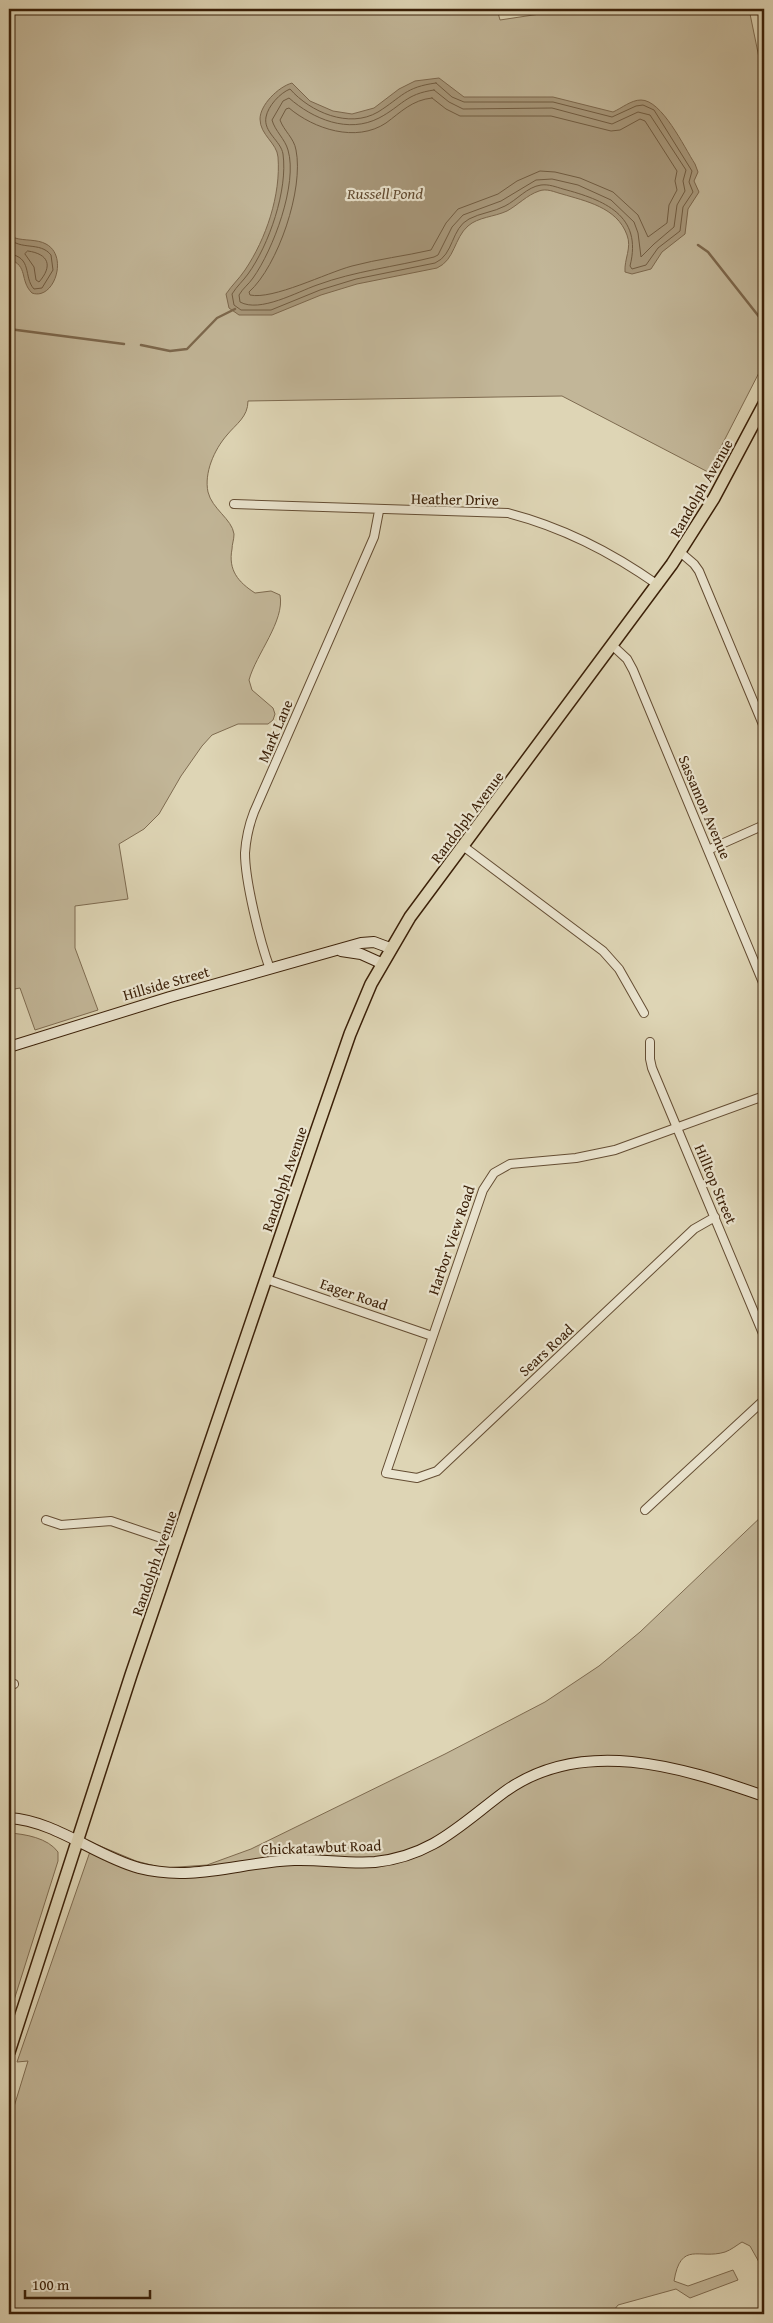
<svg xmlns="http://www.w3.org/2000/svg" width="773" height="2323" viewBox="0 0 773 2323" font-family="'Gentium Book Plus',serif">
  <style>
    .green { fill: #c2b698; stroke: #7e6b50 }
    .water { fill: #a7977a; stroke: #7c674c }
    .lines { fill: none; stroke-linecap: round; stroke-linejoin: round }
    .shore { stroke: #715c41; stroke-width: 1 }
    .stream { stroke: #7c674c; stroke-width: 2.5 }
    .street-casing { stroke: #644d33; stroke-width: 10 }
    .secondary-casing { stroke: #3b2008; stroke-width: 12 }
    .primary-casing { stroke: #3b2008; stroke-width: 14 }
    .street { stroke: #eae4cf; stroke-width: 8 }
    .secondary { stroke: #eae4cf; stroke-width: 10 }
    .primary { stroke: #ded5b5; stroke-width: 11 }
    .labels { text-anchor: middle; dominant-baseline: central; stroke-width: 4.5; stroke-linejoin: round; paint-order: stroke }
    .street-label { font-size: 15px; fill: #3b2008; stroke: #eae4cf }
    .water-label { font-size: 16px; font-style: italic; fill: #614a30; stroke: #eae4cf }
  </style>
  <rect width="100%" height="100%" fill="#ded5b5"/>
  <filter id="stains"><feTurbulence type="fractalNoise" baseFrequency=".004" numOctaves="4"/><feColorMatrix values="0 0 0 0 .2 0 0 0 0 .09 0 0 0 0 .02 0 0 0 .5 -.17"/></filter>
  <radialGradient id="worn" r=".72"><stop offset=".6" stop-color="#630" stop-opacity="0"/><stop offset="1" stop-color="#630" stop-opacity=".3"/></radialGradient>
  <path class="green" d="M 9,9 L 497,9 L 500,20 L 573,9 L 749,9 L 764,82 L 764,363 L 708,472 L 562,396 L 248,401 C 248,417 236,424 227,435 C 214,450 204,473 208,492 C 212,509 232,519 234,534 C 234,540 232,544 232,549 C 228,570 238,582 255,593 L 271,591 L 280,595 C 285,621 256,654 249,680 L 252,690 L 273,708 L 275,714 L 273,720 L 268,724 L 238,724 L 212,735 L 202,746 L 181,776 L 159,814 L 144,829 L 119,844 L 128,899 L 75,906 L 75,948 L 98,1010 L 35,1030 L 20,988 L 9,990 Z
    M 764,1514 L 764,2271 L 750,2246 L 742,2242 C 737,2245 731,2250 725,2252 C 699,2260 681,2240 674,2281 L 688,2286 L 733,2270 L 738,2280 L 690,2298 L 676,2289 L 618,2305 L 611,2314 L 9,2314 L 9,2123 L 28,2061 L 17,2062 L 93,1843 L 136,1861 L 163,1868 L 207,1865 L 251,1849 L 445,1754 L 545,1702 L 599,1666 L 640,1632 Z
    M 9,1833 C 25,1834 48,1838 58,1852 L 58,1861 L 9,2016 Z"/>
  <path class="water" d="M 439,78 L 464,97 L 553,97 L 613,112 C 622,108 631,100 641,100 C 662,100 684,147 695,164 L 698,172 L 694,181 L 699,192 L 688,209 L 685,234 L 662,252 L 651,269 L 632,274 L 625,272 C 624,259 632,248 627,235 C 617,207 585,201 562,194 C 554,192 547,188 539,191 C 527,195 518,205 507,211 C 494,217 478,217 468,226 C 454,238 455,260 437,268 L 357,284 L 321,295 L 272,315 L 239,315 L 229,308 L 226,294 C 232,285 239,279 245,270 C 266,239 281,195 278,157 C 277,143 260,135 260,119 C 260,105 278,87 292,83 L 310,101 L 333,111 L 352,114 L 374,108 L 399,89 L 415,81 Z
    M 9,229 L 15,238 C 25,241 37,239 46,244 C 69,256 54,301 32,293 C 19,280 29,266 9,259 Z"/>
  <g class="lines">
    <path class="shore" d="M 436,83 L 452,97 L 464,102 L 553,102 L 612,117 L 636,106 L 643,105 L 654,110 L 692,171 L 689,182 L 693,192 L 683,207 L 680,231 L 658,248 L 646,265 L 632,269 L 630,266 C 643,215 604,200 563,189 C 556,187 549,184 541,185 C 527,187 517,200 505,206 C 494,212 480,213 469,219 C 451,228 454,255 435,263 L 356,279 L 320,290 L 271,310 L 241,310 L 234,305 L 232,294 C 237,286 243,281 248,274 C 269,245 288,190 283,154 C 281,141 263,132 266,117 C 268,106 280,93 290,89 C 310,112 349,129 378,112 C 402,97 405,87 436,83 Z
      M 434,90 L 449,102 L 463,109 L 552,108 L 612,124 L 638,112 L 650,115 L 686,170 L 683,181 L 685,191 L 677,205 L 674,227 L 654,244 L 641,257 L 638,233 L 634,222 L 611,200 L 578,185 L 552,179 L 536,180 L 501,201 L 463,215 L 452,227 L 438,255 L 434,257 C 394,267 355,271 317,285 C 297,292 260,313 240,302 L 239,295 C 243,288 249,284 253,278 C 273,250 298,184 288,150 C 285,139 275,131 272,120 L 283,101 L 289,98 C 313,119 348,134 379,118 C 402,106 405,94 434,90 Z
      M 432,98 L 446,109 L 460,116 L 551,116 L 611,131 L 620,130 L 640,119 L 645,121 L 677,171 L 675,181 L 677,190 L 669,205 L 667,223 L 648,237 L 638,215 L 613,192 L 580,178 L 555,172 L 540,171 L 517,181 L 498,194 L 458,209 L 446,223 L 431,250 C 405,256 378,259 352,266 C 326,273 273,300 250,295 L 249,292 C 278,266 304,189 296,150 C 294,138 284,131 280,120 L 286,109 L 289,108 C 314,129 356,143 386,123 C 401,112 412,100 432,98 Z
      M 9,238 C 20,251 40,241 51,255 L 53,270 L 42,288 L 34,289 C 23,277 33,257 9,254
      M 28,251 C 49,254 53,266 39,282 L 36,280 L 34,267 L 25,254 Z"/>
    <path class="stream" d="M 698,245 L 708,252 L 764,323
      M 9,329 L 124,344
      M 141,345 L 170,351 L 187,349 L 217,318 L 235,309"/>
    <g class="street-casing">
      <path id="street" d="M 234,504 L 508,513 C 562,527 613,553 658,585
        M 680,552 L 694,564 L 699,571 L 764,727
        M 613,646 L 627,659 L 633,670 L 764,985
        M 463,846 L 603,951 L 619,969 L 644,1013
        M 708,850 L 764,825
        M 270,969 C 260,942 245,881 245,853 C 246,838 249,825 254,812 L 374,537 L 379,511
        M 650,1042 L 650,1059 L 652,1068 L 764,1336
        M 715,1217 L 694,1229 L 437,1471 L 417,1478 L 386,1473 L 483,1190 L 494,1173 L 510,1164 L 576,1158 L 615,1150 L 764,1096
        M 266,1279 L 432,1336
        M 645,1510 L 764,1400
        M 46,1520 L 61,1525 L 111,1521 L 176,1543
        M 9,1685 L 14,1684"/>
    </g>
    <g class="secondary-casing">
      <path id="secondary" d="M 341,951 L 361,954 L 381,963
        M 9,1047 L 170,997 L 361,943 L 374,942 L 390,948
        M 9,1818 C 56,1821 95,1856 139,1868 C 193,1882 241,1862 294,1860 C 321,1859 348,1864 375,1862 C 432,1856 460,1825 503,1793 C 581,1735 681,1767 764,1796"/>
    </g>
    <g class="primary-casing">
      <path id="primary" d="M 9,2052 L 131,1675 L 316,1132 L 350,1034 L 371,984 L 410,917 L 672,564 L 714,498 L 764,404"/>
    </g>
    <use href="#street" class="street"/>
    <use href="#secondary" class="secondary"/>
    <use href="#primary" class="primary"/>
  </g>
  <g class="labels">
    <g class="street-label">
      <text transform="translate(701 488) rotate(-60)">Randolph Avenue</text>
      <text transform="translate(455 499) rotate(1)">Heather Drive</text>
      <text transform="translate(275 731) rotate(-67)">Mark Lane</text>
      <text transform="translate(705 807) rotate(67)">Sassamon Avenue</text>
      <text transform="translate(467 817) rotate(-53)">Randolph Avenue</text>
      <text transform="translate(166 983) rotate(-16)">Hillside Street</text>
      <text transform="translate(284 1179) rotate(-71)">Randolph Avenue</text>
      <text transform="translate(716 1184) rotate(67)">Hilltop Street</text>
      <text transform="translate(451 1240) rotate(-71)">Harbor View Road</text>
      <text transform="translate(354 1294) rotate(19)">Eager Road</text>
      <text transform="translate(546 1350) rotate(-43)">Sears Road</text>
      <text transform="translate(154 1563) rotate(-71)">Randolph Avenue</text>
      <text transform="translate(321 1847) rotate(-2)">Chickatawbut Road</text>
    </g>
    <g class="water-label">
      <text x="385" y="193">Russell Pond</text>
    </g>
  </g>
  <rect width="773" height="2323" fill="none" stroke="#ded5b5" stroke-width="30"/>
  <rect x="10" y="10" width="753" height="2303" fill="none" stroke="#3b2008" stroke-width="2.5"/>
  <rect x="15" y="15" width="743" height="2293" fill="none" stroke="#3b2008"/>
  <path d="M25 2290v8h125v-8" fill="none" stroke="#3b2008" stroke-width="2.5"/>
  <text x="32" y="2290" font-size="15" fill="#3b2008" stroke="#eae4cf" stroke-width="4" paint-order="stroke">100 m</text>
  <rect width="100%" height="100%" filter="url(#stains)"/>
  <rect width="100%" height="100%" fill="url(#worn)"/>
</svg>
